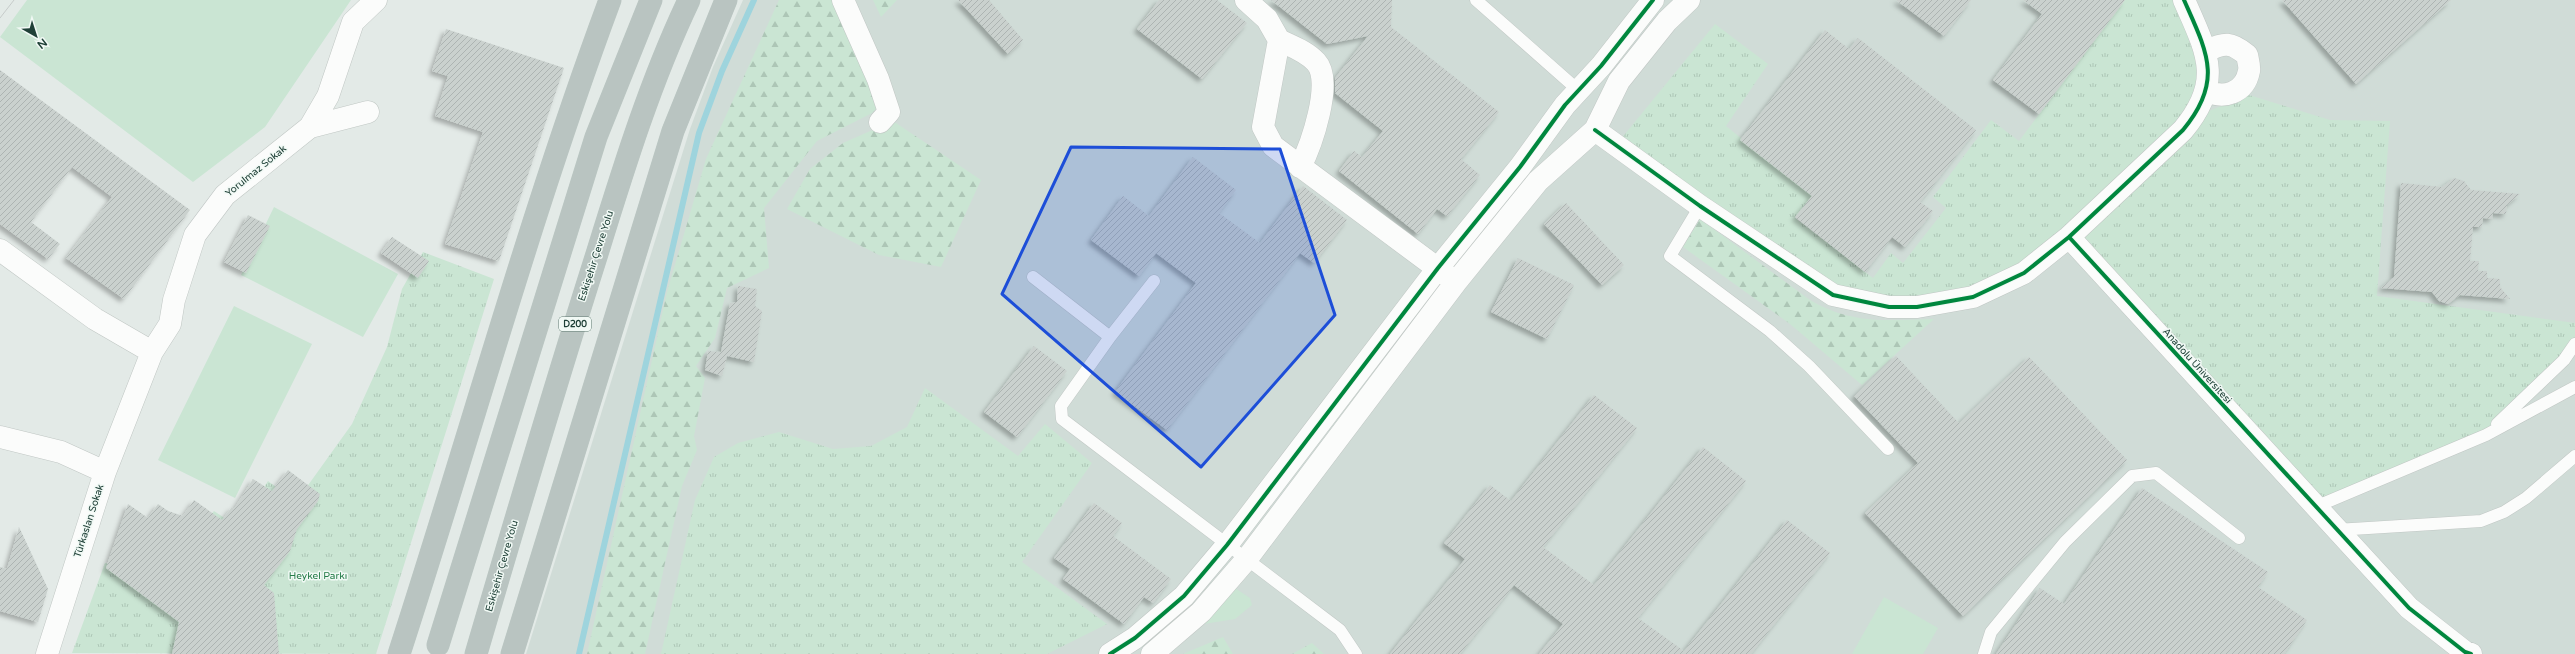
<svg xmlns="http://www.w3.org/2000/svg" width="2575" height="654" viewBox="0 0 2575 654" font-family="'Varela Round',sans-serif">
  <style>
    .built { fill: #d0dcd7 }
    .green { fill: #cae5d3 }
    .forest { fill: url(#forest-firs) }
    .park { fill: url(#park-tufts) }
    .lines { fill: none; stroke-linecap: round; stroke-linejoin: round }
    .stream { stroke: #9ed4dd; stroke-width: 6 }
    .building { fill: url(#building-hatch); filter: url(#shadow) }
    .lane-casing { stroke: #c0c7c4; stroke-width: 13 }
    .street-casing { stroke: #c0c7c4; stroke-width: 23 }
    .highway-casing { stroke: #bbc7c3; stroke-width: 23 }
    .lane { stroke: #fbfcfb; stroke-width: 12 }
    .street { stroke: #fbfcfb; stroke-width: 22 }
    .highway { stroke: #b9c4c1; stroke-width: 22 }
    .tram { stroke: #c6cbca; stroke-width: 1 }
    .cycleway-casing { stroke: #f1f9f5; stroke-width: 6 }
    .cycleway { stroke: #00873e; stroke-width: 4 }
    .marked { fill: #1d4ed8; fill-opacity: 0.2; stroke: #1d4ed8; stroke-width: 3; stroke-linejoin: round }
    .labels { text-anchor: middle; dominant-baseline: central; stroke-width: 3; stroke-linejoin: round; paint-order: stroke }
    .shield { fill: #f1f9f5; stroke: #5e7870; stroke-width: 1 }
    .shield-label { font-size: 9px; font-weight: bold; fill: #1f4037 }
    .street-label { font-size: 10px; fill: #1f4037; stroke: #f1f9f5 }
    .park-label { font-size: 10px; fill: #247c48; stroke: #f1f9f5 }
  </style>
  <defs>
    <pattern id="forest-firs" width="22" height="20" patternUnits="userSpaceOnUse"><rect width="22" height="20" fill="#cae5d3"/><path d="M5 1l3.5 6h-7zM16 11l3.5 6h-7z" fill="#adc6b6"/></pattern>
    <pattern id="park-tufts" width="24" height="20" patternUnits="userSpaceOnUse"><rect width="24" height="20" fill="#cae5d3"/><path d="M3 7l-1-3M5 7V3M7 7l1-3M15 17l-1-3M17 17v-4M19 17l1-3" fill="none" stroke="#adc6b6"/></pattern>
    <pattern id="building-hatch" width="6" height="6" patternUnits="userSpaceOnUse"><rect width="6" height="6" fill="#cad1ce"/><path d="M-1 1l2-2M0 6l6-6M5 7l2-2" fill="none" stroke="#adb4b2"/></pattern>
    <filter id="shadow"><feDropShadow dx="-3.5" dy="3.5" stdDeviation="2" flood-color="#0004"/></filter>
  </defs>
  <rect width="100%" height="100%" fill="#e3eae7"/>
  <path class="built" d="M 743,0 L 2575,0 L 2575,654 L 526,654 L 690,129 L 713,67 Z"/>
  <path class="green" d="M 27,0 L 351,0 L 265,127 L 193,182 L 0,37 Z
    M 274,207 L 398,274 L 363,337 L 241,275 Z
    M 234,306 L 312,344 L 235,498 L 158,460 Z
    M 1235,588 L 1250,598 L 1252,605 L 1235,619 L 1204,624 Z
    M 1884,597 L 1938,628 L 1923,654 L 1852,654 Z"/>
  <path class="forest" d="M 779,0 L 834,0 L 879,106 L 872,113 L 817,141 L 764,208 L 769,268 L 727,288 L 715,338 L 696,366 L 705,378 L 694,436 L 697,450 L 682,486 L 645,654 L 587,654 L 667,292 L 706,159 Z
    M 873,0 L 897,0 L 881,17 Z
    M 893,121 L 981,180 L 941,267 L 879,255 L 787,209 L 810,169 L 843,143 Z
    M 1700,219 L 1810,300 C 1853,325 1886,320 1934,319 L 1862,385 L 1790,324 L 1683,247 Z
    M 1223,637 L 1233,654 L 1183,654 Z
    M 1312,643 L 1324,654 L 1292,654 Z"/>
  <path class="park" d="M 2125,0 L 2184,0 L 2206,51 L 2194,117 L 2249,95 L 2330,120 L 2390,121 L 2377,296 L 2575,323 L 2575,344 L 2486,435 L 2315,507 L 2069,237 L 1999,287 L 1860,303 L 1616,145 L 1715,24 L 1768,64 L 1726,126 L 1812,196 L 1795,218 L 1873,278 L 1891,253 L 1903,263 L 1946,208 L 1933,197 L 1991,120 L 2019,141 Z
    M 423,252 L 494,279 L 376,654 L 72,653 L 105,563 L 163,574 L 214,511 L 238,527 L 268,481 L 296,502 L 352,424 L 387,347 L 402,289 Z
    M 925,388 L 1018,456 L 1045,424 L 1092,463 L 1022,562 L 1107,624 L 1047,654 L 661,654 L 695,500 L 714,457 L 738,443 L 779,432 L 833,449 L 871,446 L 907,427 Z"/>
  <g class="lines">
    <path class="stream" d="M 579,654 L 699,133 L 722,71 L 754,0"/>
  </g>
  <path class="building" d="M 958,0 L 989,0 L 1023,40 L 1008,54 Z
    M 1159,0 L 1217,0 L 1247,23 L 1202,79 L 1137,29 Z
    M 1271,0 L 1392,0 L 1391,27 L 1499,112 L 1461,159 L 1480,175 L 1447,216 L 1437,209 L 1418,234 L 1339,171 L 1354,151 L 1362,157 L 1383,131 L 1335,93 L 1335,78 L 1368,36 L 1327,44 Z
    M 1896,0 L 1971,0 L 1944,36 Z
    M 2023,0 L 2125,0 L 2039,114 L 1993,80 L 2042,14 Z
    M 2282,0 L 2451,0 L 2356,84 Z
    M 446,29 L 564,68 L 499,261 L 445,244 L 483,132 L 435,116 L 448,76 L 432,71 Z
    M 1825,30 L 1849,49 L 1858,38 L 1976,130 L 1920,202 L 1933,211 L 1905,247 L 1892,237 L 1865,272 L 1795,217 L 1812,196 L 1740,140 Z
    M 0,70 L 190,210 L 124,299 L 66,258 L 112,197 L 72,167 L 31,222 L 60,244 L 48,259 L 0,224 Z
    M 1193,157 L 1236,190 L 1219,213 L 1260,243 L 1303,186 L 1347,220 L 1314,263 L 1300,253 L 1167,430 L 1115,392 L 1196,283 L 1156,253 L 1139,276 L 1091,240 L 1123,196 L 1149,216 Z
    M 2454,178 L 2464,181 L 2471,190 L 2520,194 L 2507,205 L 2506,214 L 2493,213 L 2492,219 L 2483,218 L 2482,227 L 2473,227 L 2470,261 L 2479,261 L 2478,271 L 2487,271 L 2487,278 L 2500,279 L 2500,287 L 2510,299 L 2460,295 L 2448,304 L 2439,301 L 2432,292 L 2381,288 L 2394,277 L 2401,183 L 2442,187 Z
    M 1566,203 L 1624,265 L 1602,285 L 1544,224 Z
    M 248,215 L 270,226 L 246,273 L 224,262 Z
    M 392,237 L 429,261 L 418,278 L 381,253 Z
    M 1518,258 L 1574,285 L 1547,339 L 1491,312 Z
    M 738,286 L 757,289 L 755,306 L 762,311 L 754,362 L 727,356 L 722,376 L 705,370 L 708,351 L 721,352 L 730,303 L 737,302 Z
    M 1034,346 L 1067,371 L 1017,437 L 984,412 Z
    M 1896,356 L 1959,423 L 2029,357 L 2127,460 L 1963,616 L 1865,513 L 1918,463 L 1854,396 Z
    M 1594,395 L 1637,428 L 1543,547 L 1594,585 L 1703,447 L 1746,481 L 1638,618 L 1684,651 L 1787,520 L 1830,553 L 1751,654 L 1539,654 L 1563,624 L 1514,585 L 1460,654 L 1390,654 L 1465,559 L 1444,543 L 1490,485 L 1511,501 Z
    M 288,470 L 320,494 L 318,501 L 297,529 L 290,551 L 264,585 L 274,593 L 279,654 L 172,654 L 179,622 L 106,568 L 128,504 L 148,518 L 158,504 L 168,511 L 183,516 L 194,500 L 222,520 L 232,507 L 234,509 L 253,479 L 272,491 Z
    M 2142,488 L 2268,572 L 2258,587 L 2307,620 L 2284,654 L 1996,654 L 2040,588 L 2064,604 Z
    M 1094,503 L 1122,523 L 1113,536 L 1171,579 L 1153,603 L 1144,597 L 1124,624 L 1063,579 L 1070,569 L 1054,558 Z
    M 19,527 L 48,589 L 38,622 L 0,611 L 0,567 L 7,569 Z"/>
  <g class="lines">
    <g class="lane-casing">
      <path id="lane" d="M 1476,0 L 1578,90
        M 1700,206 L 1670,256 L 1770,331 L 1809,366 L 1888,449
        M 1033,277 L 1110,337
        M 1154,281 L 1110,337 L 1061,406 L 1062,419 L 1340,630 L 1356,654
        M 2497,424 L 2564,360 L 2575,344
        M 2315,507 L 2486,435 L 2575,387
        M 2336,530 L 2481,521 L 2504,512 L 2526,498 L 2575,456
        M 1984,654 L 1991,632 L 2065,542 L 2132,476 L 2156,473 L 2239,538"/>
    </g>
    <g class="street-casing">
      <path id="street" d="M 843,0 L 878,79 L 889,112 L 880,122
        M 1246,0 L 1267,19 L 1279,40 L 1263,127 L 1273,146 L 1449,277
        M 1279,40 C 1291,46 1306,51 1316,62 C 1334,81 1311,146 1300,167
        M 2206,90 C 2223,100 2245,93 2249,71 C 2250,67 2248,60 2247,55 C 2231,42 2225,42 2206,51
        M 310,127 L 368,112
        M 1595,130 L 1700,206 L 1833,295 L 1889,307 L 1917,307 L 1973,297 L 2024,273 L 2069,237 L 2183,130 C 2224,81 2207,52 2184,0
        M 2069,237 L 2409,608 L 2465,652 L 2471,654
        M 0,250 L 95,319 L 152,352
        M 0,437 L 61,452 L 105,472 L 47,654
        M 105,472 L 152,352 L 170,324 L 174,300 L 195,235 L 225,195 L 310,127 L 328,96 L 353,22 L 376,0
        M 1110,654 L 1135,638 L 1184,596 L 1227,545 L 1438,268 L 1520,167 L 1565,105 L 1601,66 L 1653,0
        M 1152,654 L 1201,612 L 1246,560 L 1456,282 L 1538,181 L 1595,130 L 1619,81 L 1667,21 L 1689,0"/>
    </g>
    <g class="highway-casing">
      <path id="highway" d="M 438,645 L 596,137 L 651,0
        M 399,654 C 470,436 530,215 610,0
        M 476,654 C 515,521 554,389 596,257 C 623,170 650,82 689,0
        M 512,654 L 673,131 L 726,0"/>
    </g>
    <use href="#lane" class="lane"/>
    <use href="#street" class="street"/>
    <use href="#highway" class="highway"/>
    <path class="tram" d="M 0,18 L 14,0"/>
    <g class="cycleway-casing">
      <path id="cycleway" d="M 1595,130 L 1700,206 L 1833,295 L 1889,307 L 1917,307 L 1973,297 L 2024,273 L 2069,237 L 2183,130 C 2224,81 2207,52 2184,0
        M 2069,237 L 2409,608 L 2465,652 L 2471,654
        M 1110,654 L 1135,638 L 1184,596 L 1227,545 L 1438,268 L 1520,167 L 1565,105 L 1601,66 L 1653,0"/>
    </g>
    <use href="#cycleway" class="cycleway"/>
  </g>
  <path class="marked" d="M 1071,147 L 1280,149 L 1335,315 L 1201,467 L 1002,294 Z"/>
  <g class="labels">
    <rect class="shield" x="559" y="317" width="32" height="14" rx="3"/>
    <g class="shield-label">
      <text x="575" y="324">D200</text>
    </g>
    <g class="street-label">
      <text transform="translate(256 171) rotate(-39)">Yorulmaz Sokak</text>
      <text transform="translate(596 256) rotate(-72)">Eskişehir Çevre Yolu</text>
      <text transform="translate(2197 366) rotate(48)">Anadolu Üniversitesi</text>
      <text transform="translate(89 521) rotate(-72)">Türkaslan Sokak</text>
      <text transform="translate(502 566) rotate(-74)">Eskişehir Çevre Yolu</text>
    </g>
    <g class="park-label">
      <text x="318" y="576">Heykel Parkı</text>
    </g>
  </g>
  <g transform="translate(36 36) rotate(141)" stroke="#f1f9f5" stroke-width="3" paint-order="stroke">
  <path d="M0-3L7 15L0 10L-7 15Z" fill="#1f4037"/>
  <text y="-6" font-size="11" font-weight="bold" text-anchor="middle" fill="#1f4037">N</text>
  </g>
</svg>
